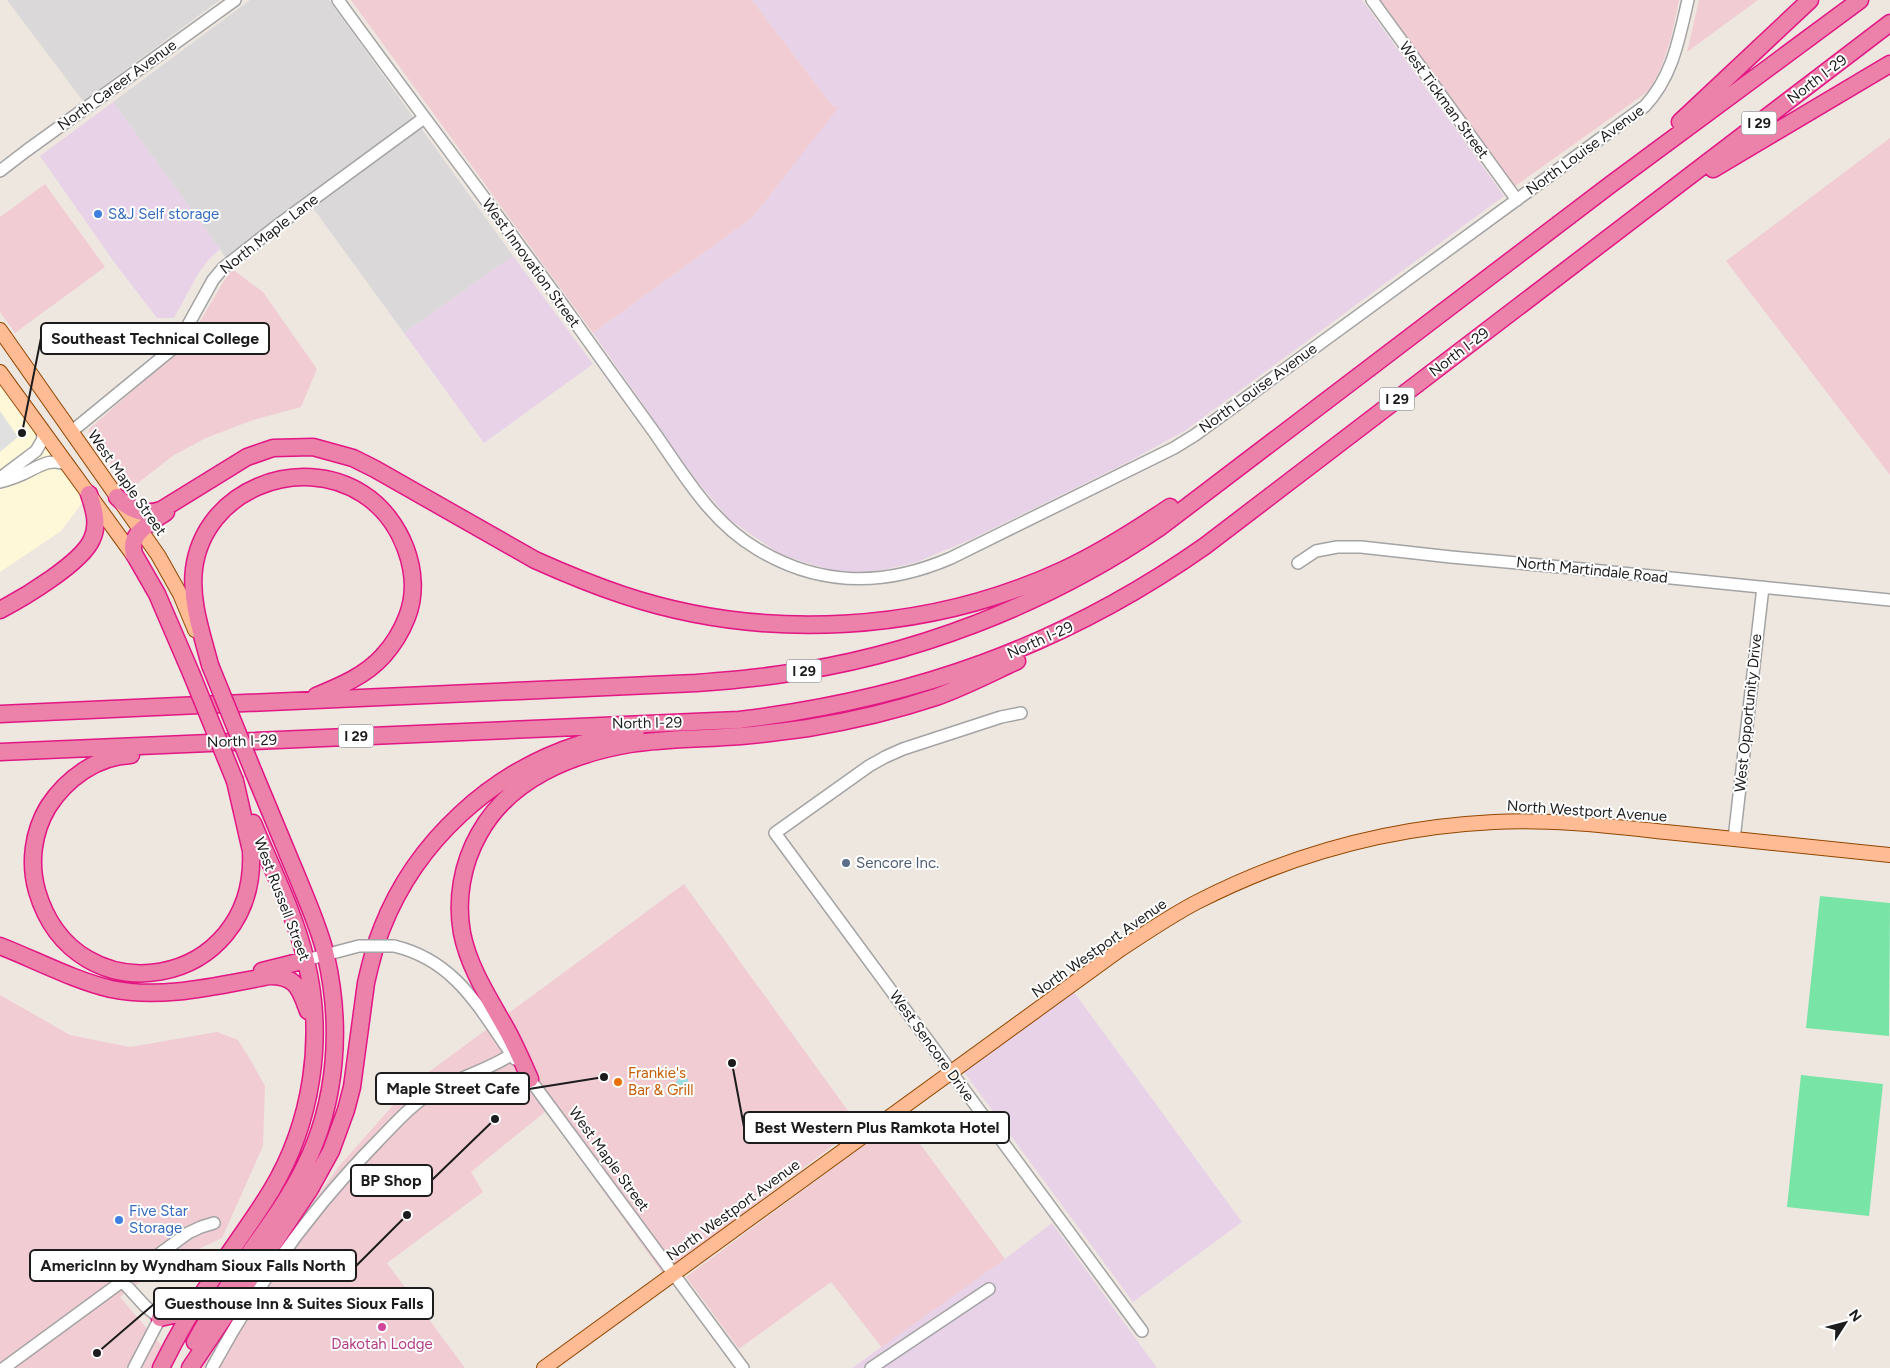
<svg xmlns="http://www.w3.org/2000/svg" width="1890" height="1368" viewBox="0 0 1890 1368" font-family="Figtree,sans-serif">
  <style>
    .residential { fill: #dad8d9 }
    .commercial { fill: #f1cdd3 }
    .industrial { fill: #e8d2e8 }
    .education { fill: #fff8d8 }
    .pitch { fill: #78e4a5 }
    .parking { fill: #e0e0e0 }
    .water { fill: #9ddddf }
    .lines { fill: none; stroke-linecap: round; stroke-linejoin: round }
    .minor-casing { stroke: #a3a3a3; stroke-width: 14 }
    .major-casing { stroke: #934600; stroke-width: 16 }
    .highway-casing { stroke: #e21784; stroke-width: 19 }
    .minor { stroke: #fff; stroke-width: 11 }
    .major { stroke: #ffbc94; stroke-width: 14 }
    .highway { stroke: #ec81aa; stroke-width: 16 }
    .minor-bridge-casing { stroke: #a3a3a3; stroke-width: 14; stroke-linecap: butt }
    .highway-bridge-casing { stroke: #e21784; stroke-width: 19; stroke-linecap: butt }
    .minor-bridge { stroke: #fff; stroke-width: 11 }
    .highway-bridge { stroke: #ec81aa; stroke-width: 16 }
    .shop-dot { fill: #3f7fe0; stroke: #fff; stroke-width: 2 }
    .service-dot { fill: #5c6f8a; stroke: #fff; stroke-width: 2 }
    .food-dot { fill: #e8710a; stroke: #fff; stroke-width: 2 }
    .hotel-dot { fill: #d1479c; stroke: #fff; stroke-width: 2 }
    .labels { text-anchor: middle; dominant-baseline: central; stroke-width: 4; stroke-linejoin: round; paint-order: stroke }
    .shield { fill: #fff; stroke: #606060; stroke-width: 1 }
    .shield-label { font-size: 14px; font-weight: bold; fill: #1c1c1c }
    .street-label { font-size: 15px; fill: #1c1c1c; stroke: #fff }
    .shop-label { font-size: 15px; fill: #366cbe; stroke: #fff; text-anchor: start }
    .service-label { font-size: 15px; fill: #4e5e75; stroke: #fff; text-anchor: start }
    .food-label { font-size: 15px; fill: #c56008; stroke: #fff; text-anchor: start }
    .hotel-label { font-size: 15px; fill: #b23c85; stroke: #fff }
    .leader { fill: none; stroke: #1c1c1c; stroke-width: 2 }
    .callout-dot { fill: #1c1c1c; stroke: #fff; stroke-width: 2 }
    .callout { fill: #fff; stroke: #1c1c1c; stroke-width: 2 }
    .callout-label { font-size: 16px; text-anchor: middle; font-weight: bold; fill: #1c1c1c }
  </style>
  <rect width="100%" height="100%" fill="#eee7e0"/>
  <path class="residential" d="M 7,0 L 220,0 L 83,101 Z
    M 250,0 L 329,0 L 513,256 L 404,333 L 313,208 L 232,269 L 220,249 L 113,102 Z"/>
  <path class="commercial" d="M 351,0 L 752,0 L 831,104 L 839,108 L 752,218 L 593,333 Z
    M 1378,0 L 1679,0 L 1671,38 L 1662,65 L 1650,90 L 1514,187 Z
    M 1699,0 L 1758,0 L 1687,52 Z
    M 1890,138 L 1890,475 L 1726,261 Z
    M 45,184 L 105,267 L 15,333 L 0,312 L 0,217 Z
    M 232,269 L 263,292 L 317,369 L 301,407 L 253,420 L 206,438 L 174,455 L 129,490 L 88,430 L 188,342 L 222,284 Z
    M 684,884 L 859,1126 L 663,1274 L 546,1111 L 471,1172 L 483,1192 L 387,1263 L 465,1368 L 199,1368 L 262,1272 L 340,1165 L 411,1085 Z
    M 0,995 L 70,1035 L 130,1047 L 217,1032 L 238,1040 L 250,1059 L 265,1086 L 263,1146 L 222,1238 L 159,1268 L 120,1297 L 162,1346 L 153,1368 L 0,1368 Z
    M 901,1118 L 1005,1259 L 883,1349 L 831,1282 L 739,1349 L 686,1277 Z"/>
  <path class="industrial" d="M 752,0 L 1362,0 L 1504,196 L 1186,430 L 1128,462 L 972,539 L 917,562 L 870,573 L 834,571 L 781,555 L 729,519 L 695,479 L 593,333 L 752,218 L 838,108 L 831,104 Z
    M 113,102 L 220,249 L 209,259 L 198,274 L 174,318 L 157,318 L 114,262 L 40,156 Z
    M 513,256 L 593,364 L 484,443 L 404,333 Z
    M 1074,992 L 1242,1222 L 1133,1302 L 964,1072 Z
    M 1052,1223 L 1157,1368 L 852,1368 L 1005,1259 Z"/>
  <path class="education" d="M 0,371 L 89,494 L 61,531 L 0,572 Z"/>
  <path class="pitch" d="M 1820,896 L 1890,903 L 1889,1036 L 1806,1028 Z
    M 1801,1075 L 1883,1084 L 1869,1216 L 1787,1207 Z"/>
  <path class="parking" d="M 0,411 L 18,437 L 0,452 Z"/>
  <path class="water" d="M 681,1074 L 688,1079 C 689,1087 683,1095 676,1097 L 672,1094 L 671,1090 Z"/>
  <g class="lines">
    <g class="minor-casing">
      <path id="minor" d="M 338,0 C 416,108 498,214 575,322 C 601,359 628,396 654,432 C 684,475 711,522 757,549 C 820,587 884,587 951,558 L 1174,448 L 1195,435 L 1645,106 C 1673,76 1679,38 1688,0
        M 1372,0 L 1517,200
        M 0,171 L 26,151 L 235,0
        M 71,432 L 171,350 L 182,336 L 213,280 L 223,268 L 274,228 L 424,118
        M 0,478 L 36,451 L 43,439 L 42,428
        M 0,482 C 8,480 16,477 23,474 C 40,466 50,457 69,465
        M 1298,563 L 1316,551 L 1337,547 L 1361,547 L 1451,557 L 1572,568 L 1890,600
        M 1021,713 L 1001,717 L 903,749 L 885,757 L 869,766 L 775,833 L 1142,1331
        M 1734,839 L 1763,587
        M 394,946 C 457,961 480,1010 515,1059
        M 306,960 L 359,946
        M 526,1074 L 743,1368
        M 123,1282 L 145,1306 L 160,1318 L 134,1368
        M 4,1368 L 188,1233 L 201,1227 L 214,1223
        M 212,1368 C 256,1286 312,1208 378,1141 C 393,1126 407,1109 425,1097 C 454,1078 489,1071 517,1051
        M 871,1368 L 989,1289"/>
    </g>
    <g class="major-casing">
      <path id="major" d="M 0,330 L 158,555 L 180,594 L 195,630
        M 0,372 L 136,559
        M 544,1368 L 1118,951 C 1144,934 1170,916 1197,902 C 1289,855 1390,827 1494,822 C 1551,819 1609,826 1666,832 C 1741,840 1815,847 1890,855"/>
    </g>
    <g class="highway-casing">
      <path id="highway" d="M 1680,122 L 1810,0
        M 1713,169 L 1890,64
        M 117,497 C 130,510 143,516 161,510 L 247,457 L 273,448 L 313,447 L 353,458 L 375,469 L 535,560 C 564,573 593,585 623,595 C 764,642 927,633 1063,570 C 1100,553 1136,530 1170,507
        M 166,512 C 151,523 128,533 134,554 L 157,594 L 191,673
        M 0,610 C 23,598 82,563 92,539 C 99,524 94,509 89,494
        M 210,665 C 202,634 190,601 194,569 C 204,490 299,453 363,494 C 401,518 424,574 407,617 C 402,630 393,645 383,656 C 365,676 340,686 316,696
        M 0,714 L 696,683 C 723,681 750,679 776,675 C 912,657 1046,605 1159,528 L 1610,185 L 1860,0
        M 0,752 L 739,720 C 913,699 1061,647 1205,546 L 1890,23
        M 131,755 C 97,756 66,779 48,807 C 33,832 29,863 37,891 C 75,1021 258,989 251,851 L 235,781
        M 0,946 C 36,960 73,980 111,989 C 163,1000 219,985 270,976 C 297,976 300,990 308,1011
        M 262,971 L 306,960
        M 530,1079 C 523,1063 516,1047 508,1032 C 491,1001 469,969 462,933 C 456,900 462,864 479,834 C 509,779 571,754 630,744 C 667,738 704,739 741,736 C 763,734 786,731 808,728 C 851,721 894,711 936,697 C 964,687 991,673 1017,661
        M 160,1318 L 177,1314 L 194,1300
        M 195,1342 C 211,1313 228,1286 246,1258 C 267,1228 289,1199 305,1166 C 337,1101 342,1026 326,956 C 320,930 309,906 299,881 C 284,845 269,809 254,773
        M 161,1368 C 177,1335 196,1303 216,1273 C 234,1245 254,1219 271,1191 C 312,1123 325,1038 306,961 C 295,914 271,867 253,823
        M 190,1368 L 310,1189 L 331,1151 L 346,1110 L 352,1087 L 366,983 C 370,965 375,945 382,928 C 416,841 492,772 580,744 C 599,739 617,735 636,731"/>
    </g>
    <use href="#minor" class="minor"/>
    <use href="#major" class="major"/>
    <use href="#highway" class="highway"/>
    <g class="minor-bridge-casing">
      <path id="minor-bridge" d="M 359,946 L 394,946"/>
    </g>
    <g class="highway-bridge-casing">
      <path id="highway-bridge" d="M 210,665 L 254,773
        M 191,673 L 235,781"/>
    </g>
    <use href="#minor-bridge" class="minor-bridge"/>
    <use href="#highway-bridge" class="highway-bridge"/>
  </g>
  <g class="shop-dot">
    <circle cx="98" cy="214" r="5"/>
    <circle cx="119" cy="1220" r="5"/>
  </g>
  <circle class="service-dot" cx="846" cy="863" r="5"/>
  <circle class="food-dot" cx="618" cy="1082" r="5"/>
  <circle class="hotel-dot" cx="382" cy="1327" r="5"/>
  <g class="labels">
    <g class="shield">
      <rect x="1741.5" y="111.5" width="35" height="23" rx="4"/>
      <rect x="1379.5" y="387.5" width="35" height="23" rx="4"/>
      <rect x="786.5" y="659.5" width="35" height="23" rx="4"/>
      <rect x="338.5" y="724.5" width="35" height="23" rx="4"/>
    </g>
    <g class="shield-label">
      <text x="1759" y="123">I 29</text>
      <text x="1397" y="399">I 29</text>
      <text x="804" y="671">I 29</text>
      <text x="356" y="736">I 29</text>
    </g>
    <g class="street-label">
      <text transform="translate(1817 79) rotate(-37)">North I-29</text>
      <text transform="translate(117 85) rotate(-36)">North Career Avenue</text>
      <text transform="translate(1444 100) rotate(54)">West Tickman Street</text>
      <text transform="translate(1585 150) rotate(-36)">North Louise Avenue</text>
      <text transform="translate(269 234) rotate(-38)">North Maple Lane</text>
      <text transform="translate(531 263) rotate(54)">West Innovation Street</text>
      <text transform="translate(1459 352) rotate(-37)">North I-29</text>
      <text transform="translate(1258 388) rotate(-36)">North Louise Avenue</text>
      <text transform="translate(127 483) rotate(55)">West Maple Street</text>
      <text transform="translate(1592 570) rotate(6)">North Martindale Road</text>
      <text transform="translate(1040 640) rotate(-24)">North I-29</text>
      <text transform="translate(1748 713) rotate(-84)">West Opportunity Drive</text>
      <text transform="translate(647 723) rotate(-1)">North I-29</text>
      <text transform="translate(242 741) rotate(-2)">North I-29</text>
      <text transform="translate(1587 811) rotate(4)">North Westport Avenue</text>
      <text transform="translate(282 899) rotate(69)">West Russell Street</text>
      <text transform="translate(1099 948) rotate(-35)">North Westport Avenue</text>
      <text transform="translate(932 1046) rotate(54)">West Sencore Drive</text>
      <text transform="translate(609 1159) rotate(54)">West Maple Street</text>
      <text transform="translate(733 1210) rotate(-36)">North Westport Avenue</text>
    </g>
    <g class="shop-label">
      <text x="108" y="214">S&amp;J Self storage</text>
      <text x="129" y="1211">Five Star<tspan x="129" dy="17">Storage</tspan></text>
    </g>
    <g class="service-label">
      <text x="856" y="863">Sencore Inc.</text>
    </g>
    <g class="food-label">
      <text x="628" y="1073">Frankie's<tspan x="628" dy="17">Bar &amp; Grill</tspan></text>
    </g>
    <g class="hotel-label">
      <text x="382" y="1344">Dakotah Lodge</text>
    </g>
  </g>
  <path class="leader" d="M22 433L41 338M604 1077L529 1089M732 1063L744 1127M495 1119L432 1180M407 1215L356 1266M97 1353L154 1304"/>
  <g class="callout-dot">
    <circle cx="22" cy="433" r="5"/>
    <circle cx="604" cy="1077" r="5"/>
    <circle cx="732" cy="1063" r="5"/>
    <circle cx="495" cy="1119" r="5"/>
    <circle cx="407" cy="1215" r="5"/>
    <circle cx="97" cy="1353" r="5"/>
  </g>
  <g class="callout">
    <rect x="41" y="323" width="228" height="31" rx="5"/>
    <rect x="376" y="1073" width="153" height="31" rx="5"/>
    <rect x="744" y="1112" width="265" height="31" rx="5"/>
    <rect x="351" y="1165" width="81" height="31" rx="5"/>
    <rect x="30" y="1250" width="326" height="31" rx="5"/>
    <rect x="154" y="1288" width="279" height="31" rx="5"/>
  </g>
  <g class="callout-label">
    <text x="155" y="344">Southeast Technical College</text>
    <text x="453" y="1094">Maple Street Cafe</text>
    <text x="877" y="1133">Best Western Plus Ramkota Hotel</text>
    <text x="391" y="1186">BP Shop</text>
    <text x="193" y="1271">AmericInn by Wyndham Sioux Falls North</text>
    <text x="294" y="1309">Guesthouse Inn &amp; Suites Sioux Falls</text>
  </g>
  <g transform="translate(1845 1323) rotate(54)" stroke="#ffffff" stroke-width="4" paint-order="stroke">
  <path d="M0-4L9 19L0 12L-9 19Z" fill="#1c1c1c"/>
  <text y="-8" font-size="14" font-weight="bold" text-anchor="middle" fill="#1c1c1c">N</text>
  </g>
</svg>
